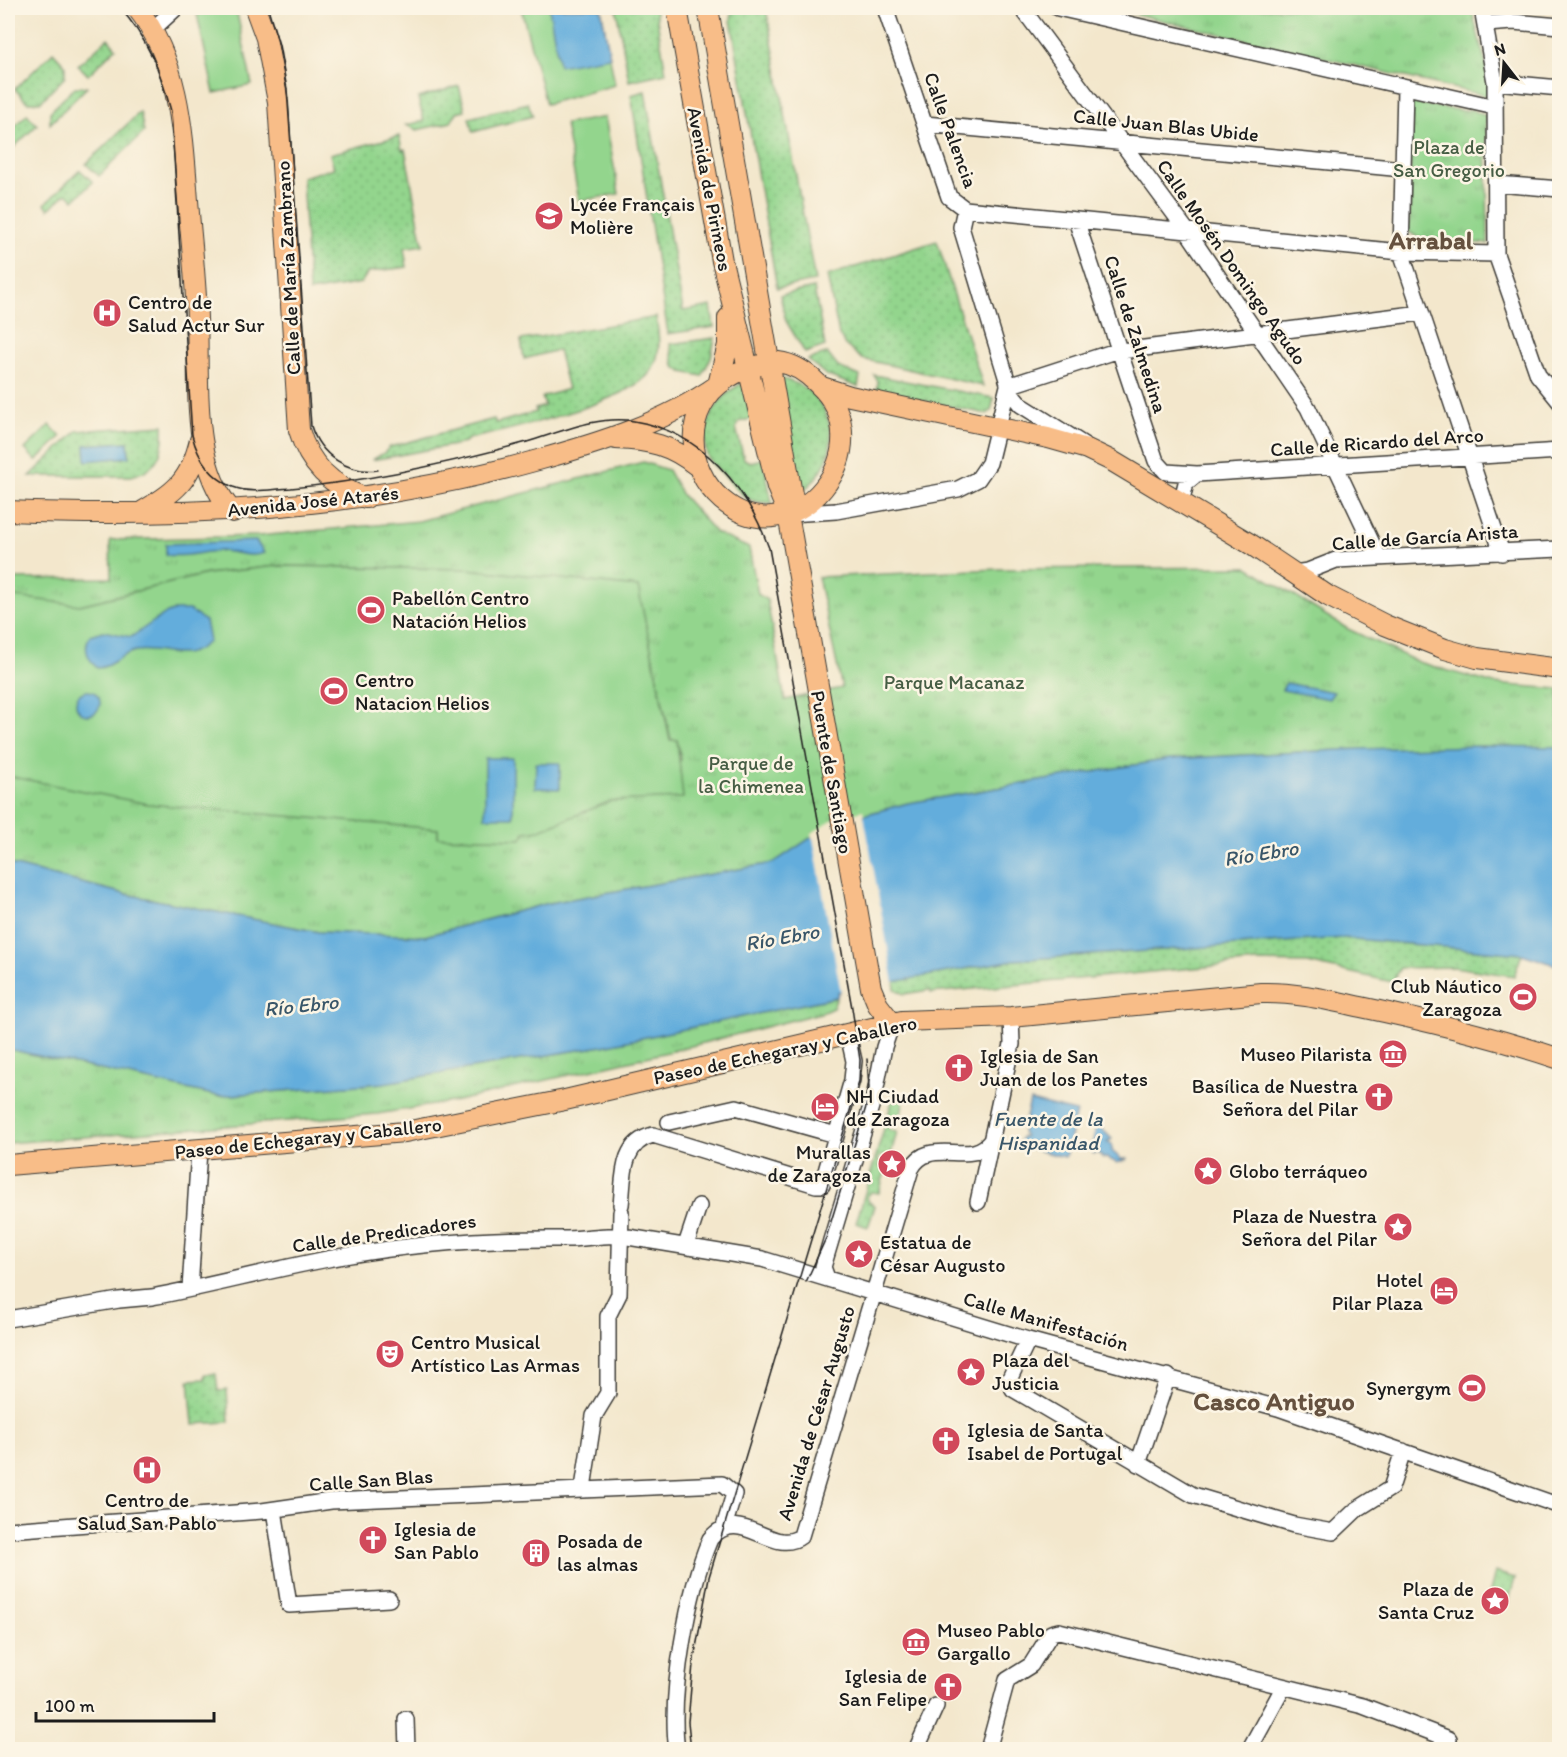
<svg xmlns="http://www.w3.org/2000/svg" width="1567" height="1757" viewBox="0 0 1567 1757" font-family="Itim,sans-serif">
  <style>
    .grass { fill: url(#grass-dots); stroke: #587854; stroke-width: 1.5; fill-rule: evenodd }
    .park { fill: url(#park-tufts); stroke: #587854; stroke-width: 1.5 }
    .pitch { fill: #93d58d; stroke: #587854; stroke-width: 1.5 }
    .water { fill: #64addc; stroke: #40647c; stroke-width: 1.5 }
    .pier { fill: #f3e7cc }
    .lines { fill: none; stroke-linecap: round; stroke-linejoin: round }
    .minor-casing { stroke: #3c3a36; stroke-width: 18 }
    .major-casing { stroke: #3c3a36; stroke-width: 22 }
    .minor { stroke: #fff; stroke-width: 15 }
    .major { stroke: #f8bd88; stroke-width: 20 }
    .tram { stroke: #1c1c1c; stroke-width: 1.5 }
    .labels { text-anchor: middle; dominant-baseline: central; stroke-width: 5; stroke-linejoin: round; paint-order: stroke }
    .street-label { font-size: 20px; fill: #1c1c1c; stroke: #fcf5e5 }
    .park-label { font-size: 20px; fill: #465d44; stroke: #fcf5e5 }
    .poi-label { font-size: 20px; fill: #1c1c1c; stroke: #fcf5e5; text-anchor: start }
    .water-label { font-size: 21px; font-style: italic; fill: #395669; stroke: #fcf5e5 }
    .district-label { font-size: 26px; font-weight: bold; fill: #65513f; stroke: #fcf5e5 }
  </style>
  <defs>
    <pattern id="grass-dots" width="8" height="8" patternUnits="userSpaceOnUse" patternTransform="scale(1.5)"><rect width="8" height="8" fill="#93d58d"/><path d="M2 2h.1M6 6h.1" fill="none" stroke="#7eb679" stroke-width="1.8" stroke-linecap="round"/></pattern>
    <pattern id="park-tufts" width="24" height="20" patternUnits="userSpaceOnUse" patternTransform="scale(1.5)"><rect width="24" height="20" fill="#93d58d"/><path d="M3 7l-1-3M5 7V3M7 7l1-3M15 17l-1-3M17 17v-4M19 17l1-3" fill="none" stroke="#7eb679"/></pattern>
  </defs>
  <rect width="100%" height="100%" fill="#fcf5e5"/>
  <filter id="ink" filterUnits="userSpaceOnUse"><feTurbulence type="fractalNoise" baseFrequency=".0167" numOctaves="2"/><feDisplacementMap in="SourceGraphic" scale="12" xChannelSelector="R" yChannelSelector="G"/><feConvolveMatrix kernelMatrix="1 2 1 2 8 2 1 2 1" color-interpolation-filters="sRGB"/></filter>
  <filter id="wash" filterUnits="userSpaceOnUse"><feTurbulence type="fractalNoise" baseFrequency=".008" numOctaves="4" result="noise"/><feDisplacementMap in="SourceGraphic" scale="24" xChannelSelector="R" yChannelSelector="G"/><feGaussianBlur stdDeviation="1.35" result="paint"/><feColorMatrix in="noise" values="0 0 0 0 0 0 0 0 0 0 0 0 0 0 0 0 0 1.4 0 .05"/><feComposite in="paint" operator="in"/></filter>
  <g filter="url(#wash)">
    <rect width="100%" height="100%" fill="#f3e7cc"/>
    <path class="grass" d="M 616,8 L 655,8 L 666,73 L 629,81 Z
      M 733,8 L 766,8 L 815,281 L 777,288 L 731,20 Z
      M 108,38 L 116,48 L 88,75 L 78,65 Z
      M 53,52 L 65,65 L 65,77 L 40,102 L 27,102 L 15,89 Z
      M 459,86 L 465,110 L 457,112 L 451,122 L 417,130 L 406,125 L 424,121 L 418,98 Z
      M 75,87 L 87,87 L 50,124 L 50,112 Z
      M 645,91 L 683,311 L 711,306 L 714,327 L 668,334 L 631,95 Z
      M 528,103 L 533,116 L 473,132 L 469,118 Z
      M 140,112 L 144,132 L 99,176 L 86,164 Z
      M 27,114 L 37,125 L 8,153 L 8,133 Z
      M 399,136 L 402,150 L 405,149 L 423,245 L 404,248 L 407,267 L 368,272 L 361,283 L 309,292 L 302,177 L 334,168 L 330,154 Z
      M 80,170 L 93,182 L 74,200 L 67,193 L 49,209 L 45,204 Z
      M 937,241 L 983,386 L 862,359 L 845,345 L 839,335 L 827,276 Z
      M 814,288 L 825,346 L 805,353 L 786,321 L 780,295 Z
      M 656,317 C 659,336 662,354 651,371 C 631,402 506,431 468,439 L 465,443 L 372,460 L 384,453 L 390,447 L 494,419 L 496,423 L 536,412 L 535,409 L 545,406 L 542,397 L 568,389 L 558,350 L 524,359 L 521,340 Z
      M 715,338 L 711,357 L 702,376 L 682,372 L 674,366 L 670,344 Z
      M 827,353 L 838,367 L 860,376 L 858,387 L 826,375 L 808,360 Z
      M 874,375 L 994,398 L 991,411 L 987,414 L 876,391 L 878,382 Z
      M 779,378 C 840,390 848,462 798,494 Z
      M 745,382 L 754,418 L 739,422 L 736,428 L 744,459 L 750,462 L 763,459 L 772,503 C 746,503 743,496 727,478 C 722,472 711,465 708,458 C 697,427 718,394 745,382 Z
      M 163,425 C 165,451 158,470 131,476 L 30,476 L 77,431 ZM 128,442 L 129,457 L 86,460 L 85,445 Z
      M 1343,938 L 1522,954 L 1514,976 L 1454,967 L 1400,968 L 1392,982 L 1308,963 L 1257,962 L 931,993 L 930,990 L 904,994 L 895,989 L 894,981 L 1014,960 Z
      M 894,1095 L 904,1098 L 900,1119 L 892,1117 L 887,1123 L 889,1130 L 897,1132 L 890,1157 L 883,1155 L 878,1159 L 880,1166 L 886,1168 L 879,1193 L 871,1192 L 867,1197 L 869,1202 L 875,1206 L 868,1227 L 856,1223 Z
      M 205,1374 L 216,1374 L 218,1391 L 227,1390 L 229,1422 L 193,1424 L 189,1380 L 205,1379 Z
      M 1495,1572 L 1515,1578 L 1508,1604 L 1488,1599 Z"/>
    <path class="park" d="M 1109,8 L 1471,8 L 1492,87 L 1487,96 Z
      M 1412,103 L 1465,111 L 1470,109 L 1486,116 L 1488,244 L 1417,237 L 1409,232 Z
      M 643,462 L 668,470 L 682,495 L 716,533 L 749,548 L 758,594 L 767,600 L 785,700 L 842,688 L 818,577 L 999,569 L 1248,567 L 1348,629 L 1418,662 L 1494,684 L 1559,689 L 1559,747 L 1359,749 L 1170,759 L 908,803 L 833,823 L 773,863 L 549,903 L 425,936 L 319,932 L 125,894 L 8,864 L 8,734 L 439,822 L 438,837 L 526,829 L 602,801 L 680,791 L 678,762 L 681,760 L 677,740 L 671,740 L 637,587 L 466,569 L 277,566 L 207,574 L 80,605 L 8,604 L 8,579 L 111,578 L 110,540 L 258,536 L 419,521 Z
      M 837,997 L 833,1008 L 824,1012 L 672,1051 L 457,1101 L 377,1114 L 8,1143 L 8,1049 L 218,1096 L 384,1083 L 608,1045 Z"/>
    <path class="pitch" d="M 226,8 L 236,8 L 252,85 L 214,93 L 197,14 Z
      M 521,8 L 601,8 L 615,85 L 546,104 Z
      M 605,117 L 619,194 L 579,201 L 565,124 Z
      M 50,425 L 61,437 L 36,461 L 25,449 Z
      M 277,566 L 466,569 L 638,587 L 670,740 L 677,740 L 683,798 L 611,801 L 540,830 L 525,832 L 522,839 L 438,837 L 438,829 L 148,804 L 8,776 L 8,596 L 80,605 L 207,574 Z"/>
    <path class="water" d="M 549,8 L 601,8 L 610,57 L 559,66 Z
      M 128,442 L 129,457 L 86,461 L 85,445 Z
      M 256,541 L 264,553 C 251,558 236,552 222,551 C 203,551 185,558 166,555 L 166,544 Z
      M 175,610 L 189,610 L 205,621 L 209,641 C 184,666 164,647 136,651 C 121,653 111,668 97,668 C 87,658 83,648 90,635 L 103,631 L 131,637 L 163,615 Z
      M 1286,683 L 1334,692 L 1329,699 L 1282,690 Z
      M76 703a12 12 0 1 1 24 0a12 12 0 1 1-24 0Z
      M 1480,746 L 1559,747 L 1559,966 L 1522,954 L 1343,938 L 1014,960 L 838,992 L 837,997 L 608,1045 L 384,1083 L 218,1096 L 8,1049 L 8,864 L 125,894 L 319,932 L 425,936 L 549,903 L 773,863 L 833,823 L 908,803 L 1170,759 L 1359,749 Z
      M 485,758 L 513,758 L 513,817 L 485,817 Z
      M 536,763 L 560,763 L 560,789 L 535,788 Z
      M 1030,1101 L 1076,1112 L 1065,1157 L 1019,1146 L 1021,1138 L 1025,1136 L 1022,1133 Z
      M 1097,1124 L 1112,1139 L 1107,1142 L 1112,1144 L 1112,1151 L 1121,1159 L 1128,1159 L 1117,1163 L 1107,1158 L 1103,1158 L 1098,1153 L 1093,1154 L 1091,1150 Z"/>
    <path class="pier" d="M 863,810 L 894,983 L 841,993 L 812,833 L 832,820 Z"/>
  </g>
  <g filter="url(#ink)">
    <g class="lines">
      <g class="minor-casing">
        <path id="minor" d="M 885,8 L 949,197 L 965,209 L 1401,252 L 1496,254
          M 1022,8 L 1187,231 L 1308,408 L 1379,558
          M 1058,8 L 1495,107
          M 1482,8 L 1495,82 L 1496,254 L 1538,375 L 1560,402
          M 1486,24 L 1513,22 L 1560,26
          M 152,30 L 176,8
          M 1495,82 L 1560,88
          M 1405,88 L 1401,252 L 1502,553
          M 925,124 L 1403,169
          M 1497,184 L 1560,189
          M 965,209 L 961,227 L 1011,393 L 1021,405 L 1086,446
          M 1076,220 L 1156,461 L 1166,472 L 1197,474 L 1560,451
          M 1008,386 L 1113,352 L 1421,313
          M 1181,503 L 1186,483 L 1197,474
          M 790,514 L 836,511 L 958,489 L 978,479 L 989,463 L 1008,386
          M 1294,573 L 1308,571 L 1336,560 L 1560,549
          M 669,1122 L 736,1107 L 836,1135
          M 978,1202 L 1012,1044 L 1011,1017
          M 621,1205 C 624,1179 620,1143 653,1135 L 816,1185 L 822,1185 L 852,1080 L 854,1061 L 848,1034
          M 686,1245 L 699,1206
          M 827,1278 L 823,1267 L 875,1093 L 884,1047 L 892,1023
          M 190,1289 L 199,1150
          M 8,1319 L 119,1300 L 152,1297 C 216,1285 280,1267 344,1256 C 418,1243 492,1238 567,1239 C 586,1239 603,1234 622,1236 L 762,1259 L 1028,1340 L 1278,1408 L 1560,1506
          M 1028,1340 L 1009,1380 L 1013,1389 L 1193,1495 L 1294,1525 L 1333,1532 L 1356,1510 L 1391,1488 L 1403,1451
          M 1138,1464 L 1168,1376
          M 583,1488 L 594,1416 L 608,1393 L 608,1316 L 619,1294 L 621,1212
          M 274,1510 L 289,1605 L 389,1599
          M 8,1530 L 262,1511 L 331,1501 L 722,1484 L 734,1494 L 724,1527
          M 406,1719 L 407,1750
          M 677,1750 C 669,1694 688,1591 710,1539 C 740,1503 773,1558 801,1536 L 911,1169 C 929,1134 973,1170 992,1139
          M 916,1750 L 936,1706
          M 988,1750 L 1007,1680 L 1031,1665 L 1051,1633 L 1059,1631 L 1363,1706 L 1449,1739
          M 1249,1750 L 1283,1688"/>
      </g>
      <g class="major-casing">
        <path id="major" d="M 137,8 C 183,66 183,143 189,213 C 192,248 196,283 197,318 C 200,377 189,465 233,512
          M 255,8 L 266,38 L 278,102 L 299,430 C 309,465 333,487 366,498
          M 677,8 L 722,261 L 777,487 L 788,514 L 871,988 L 878,1005 L 892,1023
          M 708,8 L 792,494 L 791,503
          M 778,362 C 794,364 806,372 817,383 C 888,447 794,561 722,500 C 684,468 683,407 726,379 C 741,369 760,364 778,362 Z
          M 718,385 L 728,345 L 728,318
          M 822,387 L 850,396 L 1048,438 L 1087,449 L 1112,461 L 1252,545 L 1328,596 L 1385,625 L 1445,649 L 1477,658 L 1560,669
          M 616,439 C 649,440 671,445 697,466
          M 8,511 C 190,518 362,509 538,460 C 600,443 664,423 718,385
          M 140,513 C 176,491 190,482 200,440
          M 8,1165 L 405,1132 L 565,1100 L 902,1021 L 1011,1017 L 1261,993 C 1295,992 1328,1000 1361,1007 C 1428,1021 1494,1037 1560,1059"/>
      </g>
      <use href="#minor" class="minor"/>
      <use href="#major" class="major"/>
      <path class="tram" d="M 120,8 C 147,38 161,72 171,111 L 192,435 C 198,459 210,477 233,487 C 251,494 272,489 291,488 C 371,481 450,463 527,442 C 561,432 598,415 634,421 C 702,432 747,487 769,548 L 852,1008 L 860,1060 L 859,1081 L 709,1577 L 693,1664 L 688,1722 L 691,1750
        M 268,8 L 279,45 L 287,89 L 311,426 C 320,455 348,474 378,470
        M 806,1282 L 826,1238 L 866,1107 L 869,1088 L 867,1059"/>
    </g>
  </g>
  <defs>
    <g id="school-disc" transform="scale(1.5)"><circle r="9.5" fill="#d1495b" stroke="#fcf5e5"/><path d="M0-5L7-2L0 1L-7-2ZM-4 1L0 2.5L4 1V4Q0 6-4 4Z" fill="#fff"/></g>
    <g id="hospital-disc" transform="scale(1.5)"><circle r="9.5" fill="#d1495b" stroke="#fcf5e5"/><path d="M-5-5h3v3.5h4V-5h3V5h-3V1.5h-4V5h-3Z" fill="#fff"/></g>
    <g id="stadium-disc" transform="scale(1.5)"><circle r="9.5" fill="#d1495b" stroke="#fcf5e5"/><path d="M0-5a6.5 5 0 1 0 0 10a6.5 5 0 1 0 0-10ZM-3.5-1.8h7v3.6h-7Z" fill="#fff"/></g>
    <g id="museum-disc" transform="scale(1.5)"><circle r="9.5" fill="#d1495b" stroke="#fcf5e5"/><path d="M0-6L6-3V-2H-6V-3ZM-5-1h2V3h-2ZM-1-1h2V3h-2ZM3-1h2V3H3ZM-6 4H6V6H-6Z" fill="#fff"/></g>
    <g id="church-disc" transform="scale(1.5)"><circle r="9.5" fill="#d1495b" stroke="#fcf5e5"/><path d="M-1.2-6h2.4v3.5h3.3v2.4h-3.3V6h-2.4V-.1h-3.3v-2.4h3.3Z" fill="#fff"/></g>
    <g id="hotel-disc" transform="scale(1.5)"><circle r="9.5" fill="#d1495b" stroke="#fcf5e5"/><path d="M-6-4.5h1.5V1H6V5H4.5V3h-9V5H-6ZM-4 0a1.8 1.8 0 1 1 3.6 0ZM.5 0V-2.5h3Q6-2.5 6 0Z" fill="#fff"/></g>
    <g id="sight-disc" transform="scale(1.5)"><circle r="9.5" fill="#d1495b" stroke="#fcf5e5"/><path d="M0-6L1.8-2.2L6-1.7L2.9 1.2L3.7 5.4L0 3.3L-3.7 5.4L-2.9 1.2L-6-1.7L-1.8-2.2Z" fill="#fff"/></g>
    <g id="theatre-disc" transform="scale(1.5)"><circle r="9.5" fill="#d1495b" stroke="#fcf5e5"/><path d="M-5-5.5Q0-4 5-5.5V0Q5 5 0 6Q-5 5-5 0ZM-3.3-2.5H-1v1.5H-3.3ZM1-2.5H3.3v1.5H1ZM-2.8 1Q0 5.5 2.8 1Z" fill="#fff"/></g>
    <g id="building-disc" transform="scale(1.5)"><circle r="9.5" fill="#d1495b" stroke="#fcf5e5"/><path d="M-4-6H4V6H1V3H-1V6H-4ZM-2.5-4.3h1.7v1.8h-1.7ZM.8-4.3h1.7v1.8H.8ZM-2.5-1h1.7V.8h-1.7ZM.8-1h1.7V.8H.8Z" fill="#fff"/></g>
  </defs>
  <g fill-rule="evenodd">
    <use href="#school-disc" x="549" y="216"/>
    <use href="#hospital-disc" x="107" y="313"/>
    <use href="#stadium-disc" x="371" y="610"/>
    <use href="#stadium-disc" x="334" y="691"/>
    <use href="#stadium-disc" x="1523" y="997"/>
    <use href="#museum-disc" x="1393" y="1054"/>
    <use href="#church-disc" x="959" y="1068"/>
    <use href="#church-disc" x="1379" y="1097"/>
    <use href="#hotel-disc" x="825" y="1107"/>
    <use href="#sight-disc" x="892" y="1164"/>
    <use href="#sight-disc" x="1208" y="1171"/>
    <use href="#sight-disc" x="1398" y="1227"/>
    <use href="#sight-disc" x="859" y="1254"/>
    <use href="#hotel-disc" x="1444" y="1291"/>
    <use href="#theatre-disc" x="390" y="1354"/>
    <use href="#sight-disc" x="971" y="1372"/>
    <use href="#stadium-disc" x="1472" y="1388"/>
    <use href="#church-disc" x="946" y="1441"/>
    <use href="#hospital-disc" x="147" y="1470"/>
    <use href="#church-disc" x="373" y="1540"/>
    <use href="#building-disc" x="536" y="1553"/>
    <use href="#sight-disc" x="1495" y="1601"/>
    <use href="#museum-disc" x="916" y="1642"/>
    <use href="#church-disc" x="948" y="1687"/>
  </g>
  <g class="labels">
    <g class="street-label">
      <text transform="translate(1166 125) rotate(6)">Calle Juan Blas Ubide</text>
      <text transform="translate(951 130) rotate(70)">Calle Palencia</text>
      <text transform="translate(710 189) rotate(79)">Avenida de Pirineos</text>
      <text transform="translate(1232 262) rotate(55)">Calle Mosén Domingo Agudo</text>
      <text transform="translate(288 268) rotate(-93)">Calle de María Zambrano</text>
      <text transform="translate(1136 334) rotate(72)">Calle de Zalmedina</text>
      <text transform="translate(1377 442) rotate(-4)">Calle de Ricardo del Arco</text>
      <text transform="translate(313 501) rotate(-6)">Avenida José Atarés</text>
      <text transform="translate(1425 537) rotate(-4)">Calle de García Arista</text>
      <text transform="translate(832 772) rotate(80)">Puente de Santiago</text>
      <text transform="translate(785 1050) rotate(-12)">Paseo de Echegaray y Caballero</text>
      <text transform="translate(308 1138) rotate(-6)">Paseo de Echegaray y Caballero</text>
      <text transform="translate(384 1233) rotate(-8)">Calle de Predicadores</text>
      <text transform="translate(1046 1321) rotate(16)">Calle Manifestación</text>
      <text transform="translate(816 1413) rotate(-73)">Avenida de César Augusto</text>
      <text transform="translate(371 1480) rotate(-4)">Calle San Blas</text>
    </g>
    <g class="park-label">
      <text x="1449" y="147">Plaza de<tspan x="1449" dy="23">San Gregorio</tspan></text>
      <text x="954" y="682">Parque Macanaz</text>
      <text x="751" y="763">Parque de<tspan x="751" dy="23">la Chimenea</tspan></text>
    </g>
    <g class="poi-label">
      <text x="570" y="204">Lycée Français<tspan x="570" dy="23">Molière</tspan></text>
      <text x="128" y="302">Centro de<tspan x="128" dy="23">Salud Actur Sur</tspan></text>
      <text x="392" y="598">Pabellón Centro<tspan x="392" dy="23">Natación Helios</tspan></text>
      <text x="355" y="680">Centro<tspan x="355" dy="23">Natacion Helios</tspan></text>
      <text x="1502" y="986" text-anchor="end">Club Náutico<tspan x="1502" dy="23">Zaragoza</tspan></text>
      <text x="1372" y="1054" text-anchor="end">Museo Pilarista</text>
      <text x="980" y="1056">Iglesia de San<tspan x="980" dy="23">Juan de los Panetes</tspan></text>
      <text x="1358" y="1086" text-anchor="end">Basílica de Nuestra<tspan x="1358" dy="23">Señora del Pilar</tspan></text>
      <text x="846" y="1096">NH Ciudad<tspan x="846" dy="23">de Zaragoza</tspan></text>
      <text x="871" y="1152" text-anchor="end">Murallas<tspan x="871" dy="23">de Zaragoza</tspan></text>
      <text x="1229" y="1171">Globo terráqueo</text>
      <text x="1377" y="1216" text-anchor="end">Plaza de Nuestra<tspan x="1377" dy="23">Señora del Pilar</tspan></text>
      <text x="880" y="1242">Estatua de<tspan x="880" dy="23">César Augusto</tspan></text>
      <text x="1423" y="1280" text-anchor="end">Hotel<tspan x="1423" dy="23">Pilar Plaza</tspan></text>
      <text x="411" y="1342">Centro Musical<tspan x="411" dy="23">Artístico Las Armas</tspan></text>
      <text x="992" y="1360">Plaza del<tspan x="992" dy="23">Justicia</tspan></text>
      <text x="1451" y="1388" text-anchor="end">Synergym</text>
      <text x="967" y="1430">Iglesia de Santa<tspan x="967" dy="23">Isabel de Portugal</tspan></text>
      <text x="147" y="1500" text-anchor="middle">Centro de<tspan x="147" dy="23">Salud San Pablo</tspan></text>
      <text x="394" y="1529">Iglesia de<tspan x="394" dy="23">San Pablo</tspan></text>
      <text x="557" y="1541">Posada de<tspan x="557" dy="23">las almas</tspan></text>
      <text x="1474" y="1589" text-anchor="end">Plaza de<tspan x="1474" dy="23">Santa Cruz</tspan></text>
      <text x="937" y="1630">Museo Pablo<tspan x="937" dy="23">Gargallo</tspan></text>
      <text x="927" y="1676" text-anchor="end">Iglesia de<tspan x="927" dy="23">San Felipe</tspan></text>
    </g>
    <g class="water-label">
      <text transform="translate(1261 853) rotate(-9)">Río Ebro</text>
      <text transform="translate(782 937) rotate(-10)">Río Ebro</text>
      <text transform="translate(301 1005) rotate(-6)">Río Ebro</text>
      <text x="1048" y="1118">Fuente de la<tspan x="1048" dy="24">Hispanidad</tspan></text>
    </g>
    <g class="district-label">
      <text x="1431" y="240">Arrabal</text>
      <text x="1274" y="1401">Casco Antiguo</text>
    </g>
  </g>
  <rect width="1567" height="1757" fill="none" stroke="#fcf5e5" stroke-width="30"/>
  <g transform="translate(1504 63) rotate(343)" stroke="#fcf5e5" stroke-width="4.5" paint-order="stroke">
  <path d="M0-4.5L10 22L0 15L-10 22Z" fill="#1c1c1c"/>
  <text y="-9" font-size="16" font-weight="bold" text-anchor="middle" fill="#1c1c1c">N</text>
  </g>
  <path d="M36 1712v9h178v-9" fill="none" stroke="#1c1c1c" stroke-width="3"/>
  <text x="45" y="1712" font-size="18" fill="#1c1c1c" stroke="#fcf5e5" stroke-width="4.5" paint-order="stroke">100 m</text>
</svg>
